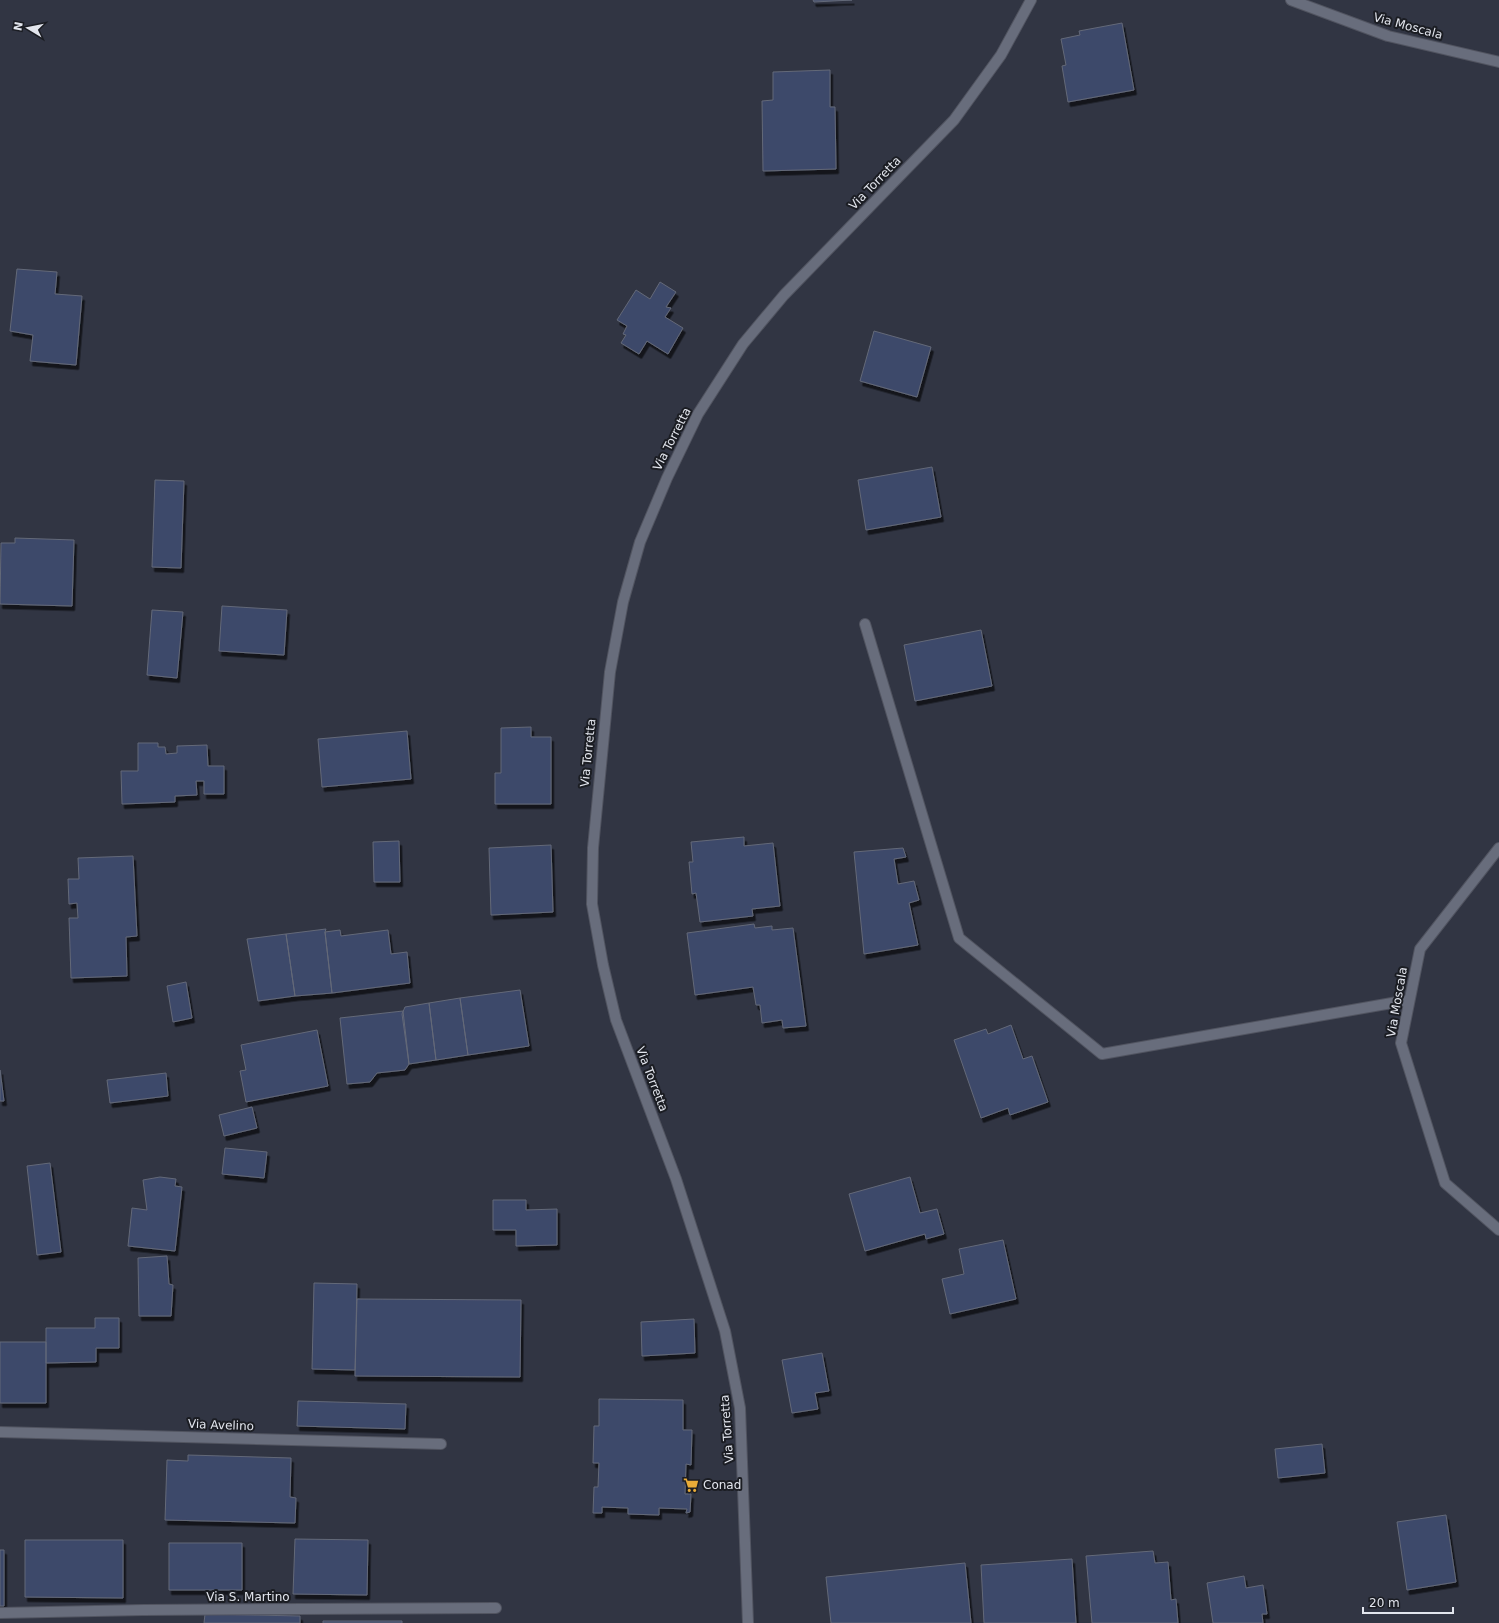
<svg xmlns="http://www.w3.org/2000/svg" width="1499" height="1623" viewBox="0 0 1499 1623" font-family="'DejaVu Sans',sans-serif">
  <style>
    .building { fill: #3e486a; stroke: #636978; filter: url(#shadow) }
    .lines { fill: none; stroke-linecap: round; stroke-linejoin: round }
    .minor-casing { stroke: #515460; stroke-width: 12 }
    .tertiary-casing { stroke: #515460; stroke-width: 12 }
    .minor { stroke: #686d7c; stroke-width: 10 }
    .tertiary { stroke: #686d7c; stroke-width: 10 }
    .labels { text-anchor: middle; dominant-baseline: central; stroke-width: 4; stroke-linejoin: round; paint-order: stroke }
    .street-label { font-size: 12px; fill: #e2e5ed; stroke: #1b1d23 }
    .poi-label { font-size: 12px; fill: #e2e5ed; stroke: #1b1d23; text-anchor: start }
  </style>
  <defs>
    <filter id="shadow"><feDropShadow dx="2.5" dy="4.5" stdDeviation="0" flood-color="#0009"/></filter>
  </defs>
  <rect width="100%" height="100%" fill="#313543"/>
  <path class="building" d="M 813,0 L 852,0 L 814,2 Z
    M 1122,23 L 1134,90 L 1068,102 L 1062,66 L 1066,65 L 1061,39 L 1080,35 L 1079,31 Z
    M 830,70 L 830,107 L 835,107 L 836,169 L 763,171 L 762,101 L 773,100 L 773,72 Z
    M 17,269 L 57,272 L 55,294 L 82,296 L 76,365 L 30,361 L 33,335 L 10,331 Z
    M 660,282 L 676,292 L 666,307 L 671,308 L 665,317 L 683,328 L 668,354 L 647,341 L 639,354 L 621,343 L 626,335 L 623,334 L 627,326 L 617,320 L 636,290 L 650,299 Z
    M 874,331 L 931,347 L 917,397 L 860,381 Z
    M 932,467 L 941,517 L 866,530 L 858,480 Z
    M 155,480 L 184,481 L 181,568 L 152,567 Z
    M 15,538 L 74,540 L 72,606 L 0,604 L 1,543 L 15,543 Z
    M 222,606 L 287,610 L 284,655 L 219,651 Z
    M 152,610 L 183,612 L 177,678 L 147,675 Z
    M 981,630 L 992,686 L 915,701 L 904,645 Z
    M 531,727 L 531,737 L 551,737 L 551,804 L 495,804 L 495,773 L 501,773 L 501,728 Z
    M 407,731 L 411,779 L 322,787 L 318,739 Z
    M 138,743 L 158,743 L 158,747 L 165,747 L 166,754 L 177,753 L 177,746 L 207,745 L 208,766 L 224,766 L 224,794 L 204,794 L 204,781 L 196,781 L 197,795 L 175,796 L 175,802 L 122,804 L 121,771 L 138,771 Z
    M 744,837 L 744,846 L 773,843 L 780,906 L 752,909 L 753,916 L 700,922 L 696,893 L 692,894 L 689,862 L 693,862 L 691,842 Z
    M 399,841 L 400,882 L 374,882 L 373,842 Z
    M 551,845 L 553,912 L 491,915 L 489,848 Z
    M 903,848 L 906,857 L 894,859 L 898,884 L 914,881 L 919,900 L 909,903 L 918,945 L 864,954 L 854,852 Z
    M 133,856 L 137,936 L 126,937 L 127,976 L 71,978 L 69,918 L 78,918 L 77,903 L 69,904 L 68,879 L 79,879 L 78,858 Z
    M 754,924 L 755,928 L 772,926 L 772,930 L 793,928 L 806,1026 L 783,1028 L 782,1020 L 762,1023 L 760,1005 L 756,1005 L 753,987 L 695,995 L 687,933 Z
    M 326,929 L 325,932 L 332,993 L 295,996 L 286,934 Z
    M 340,930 L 341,936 L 388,930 L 391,954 L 407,952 L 410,983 L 332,993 L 325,932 Z
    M 286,934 L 295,996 L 258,1001 L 247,939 Z
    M 186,982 L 192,1018 L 173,1022 L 167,986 Z
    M 520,990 L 529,1046 L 468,1055 L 460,998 Z
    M 460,998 L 468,1055 L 436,1060 L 429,1003 Z
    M 429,1003 L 436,1060 L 409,1064 L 402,1014 L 405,1007 Z
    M 403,1011 L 409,1064 L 405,1070 L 377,1073 L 370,1082 L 347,1084 L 340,1018 Z
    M 1011,1025 L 1023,1059 L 1032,1056 L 1048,1102 L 1010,1115 L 1008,1108 L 981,1118 L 954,1040 L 986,1029 L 988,1034 Z
    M 317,1030 L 328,1086 L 246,1102 L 240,1071 L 246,1070 L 241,1045 Z
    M 0,1070 L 4,1101 L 0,1101 Z
    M 166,1073 L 168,1096 L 110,1103 L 107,1080 Z
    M 252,1107 L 257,1128 L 224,1136 L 219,1115 Z
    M 225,1148 L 267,1152 L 264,1178 L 222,1174 Z
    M 50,1163 L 61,1252 L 37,1255 L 27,1166 Z
    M 160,1177 L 176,1179 L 175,1186 L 182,1187 L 175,1251 L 128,1246 L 132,1208 L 147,1210 L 143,1180 Z
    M 910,1177 L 920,1213 L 937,1209 L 944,1234 L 926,1239 L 925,1234 L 865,1251 L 849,1194 Z
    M 493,1200 L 526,1200 L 526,1210 L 557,1209 L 557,1245 L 516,1246 L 516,1230 L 493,1230 Z
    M 1003,1240 L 1016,1299 L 950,1314 L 942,1279 L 964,1274 L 959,1249 Z
    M 167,1256 L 169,1284 L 173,1285 L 171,1316 L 139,1316 L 138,1258 Z
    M 314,1283 L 357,1284 L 355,1370 L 312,1369 Z
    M 357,1299 L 521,1300 L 520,1377 L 355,1376 Z
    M 95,1318 L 119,1318 L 119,1348 L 96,1348 L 96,1362 L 46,1363 L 46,1328 L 95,1328 Z
    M 694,1319 L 695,1353 L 642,1356 L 641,1322 Z
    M 0,1342 L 46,1342 L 46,1403 L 0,1403 Z
    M 822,1353 L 829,1391 L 815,1393 L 818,1409 L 792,1413 L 782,1360 Z
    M 599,1399 L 683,1400 L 683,1430 L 692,1430 L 691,1465 L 686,1464 L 685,1494 L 691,1494 L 690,1512 L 686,1513 L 687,1509 L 659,1508 L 659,1515 L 628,1514 L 628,1508 L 602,1507 L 602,1513 L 593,1513 L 594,1487 L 598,1487 L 599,1463 L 593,1463 L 594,1426 L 599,1426 Z
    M 298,1401 L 406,1404 L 405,1429 L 297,1426 Z
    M 1322,1444 L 1325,1473 L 1278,1478 L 1275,1449 Z
    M 188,1455 L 291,1458 L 290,1497 L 296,1498 L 295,1523 L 165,1520 L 167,1460 L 188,1461 Z
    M 1446,1515 L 1456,1582 L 1407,1590 L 1397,1522 Z
    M 295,1539 L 368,1540 L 367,1595 L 293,1594 Z
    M 25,1540 L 123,1540 L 123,1598 L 25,1597 Z
    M 169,1543 L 242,1543 L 242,1590 L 169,1590 Z
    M 0,1550 L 4,1550 L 4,1606 L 0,1606 Z
    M 1153,1551 L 1155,1563 L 1168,1562 L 1171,1600 L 1176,1599 L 1178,1623 L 1092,1623 L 1086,1556 Z
    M 1072,1559 L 1076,1623 L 984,1623 L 981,1565 Z
    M 965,1563 L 971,1623 L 831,1623 L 826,1577 Z
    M 1244,1576 L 1246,1588 L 1263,1585 L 1267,1614 L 1262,1614 L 1263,1623 L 1213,1623 L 1207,1583 Z
    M 205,1614 L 300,1616 L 300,1623 L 204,1623 Z
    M 323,1621 L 402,1621 L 402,1623 L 323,1623 Z"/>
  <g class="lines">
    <g class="minor-casing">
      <path id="minor" d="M 1291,0 L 1388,36 L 1499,62
        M 865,624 L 959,938 L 1102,1054 L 1409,1000
        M 1499,848 L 1420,949 L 1401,1043 L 1445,1183 L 1499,1230
        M 0,1432 L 441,1444
        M 0,1613 L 143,1610 L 496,1608"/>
    </g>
    <g class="tertiary-casing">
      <path id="tertiary" d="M 748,1623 L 740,1408 L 725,1331 L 676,1179 L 616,1020 L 603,965 L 592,904 L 593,848 L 610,672 L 623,602 L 640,542 L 667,478 L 698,414 L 743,344 L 784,295 L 954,120 L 1001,55 L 1031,0"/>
    </g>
    <use href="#minor" class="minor"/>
    <use href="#tertiary" class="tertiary"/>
  </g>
  <defs>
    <g id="supermarket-bare" transform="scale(1.2)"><path d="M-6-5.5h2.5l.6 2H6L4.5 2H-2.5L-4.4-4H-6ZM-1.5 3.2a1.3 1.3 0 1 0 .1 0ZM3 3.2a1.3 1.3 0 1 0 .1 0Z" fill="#e9ab38" stroke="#1b1d23" stroke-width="2.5" paint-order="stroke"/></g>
  </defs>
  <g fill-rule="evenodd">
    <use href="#supermarket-bare" x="691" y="1485"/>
  </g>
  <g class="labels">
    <g class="street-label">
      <text transform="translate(1408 26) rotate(15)">Via Moscala</text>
      <text transform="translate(875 183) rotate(-46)">Via Torretta</text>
      <text transform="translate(672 439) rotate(-63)">Via Torretta</text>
      <text transform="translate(588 753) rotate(-84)">Via Torretta</text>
      <text transform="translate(1397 1002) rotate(-80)">Via Moscala</text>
      <text transform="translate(652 1079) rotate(69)">Via Torretta</text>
      <text transform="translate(221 1425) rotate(2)">Via Avelino</text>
      <text transform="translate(727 1429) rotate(-94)">Via Torretta</text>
      <text x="248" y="1597">Via S. Martino</text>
    </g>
    <g class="poi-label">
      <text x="703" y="1485">Conad</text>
    </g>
  </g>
  <g transform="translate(28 28) rotate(280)" stroke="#1b1d23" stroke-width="3" paint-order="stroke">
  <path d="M0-3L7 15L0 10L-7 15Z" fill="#e2e5ed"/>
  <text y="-6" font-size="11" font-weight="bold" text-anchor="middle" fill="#e2e5ed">N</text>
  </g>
  <path d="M1363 1607v6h90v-6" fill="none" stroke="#e2e5ed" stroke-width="2"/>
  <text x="1369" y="1607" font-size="12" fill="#e2e5ed" stroke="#1b1d23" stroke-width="3" paint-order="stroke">20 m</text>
</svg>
